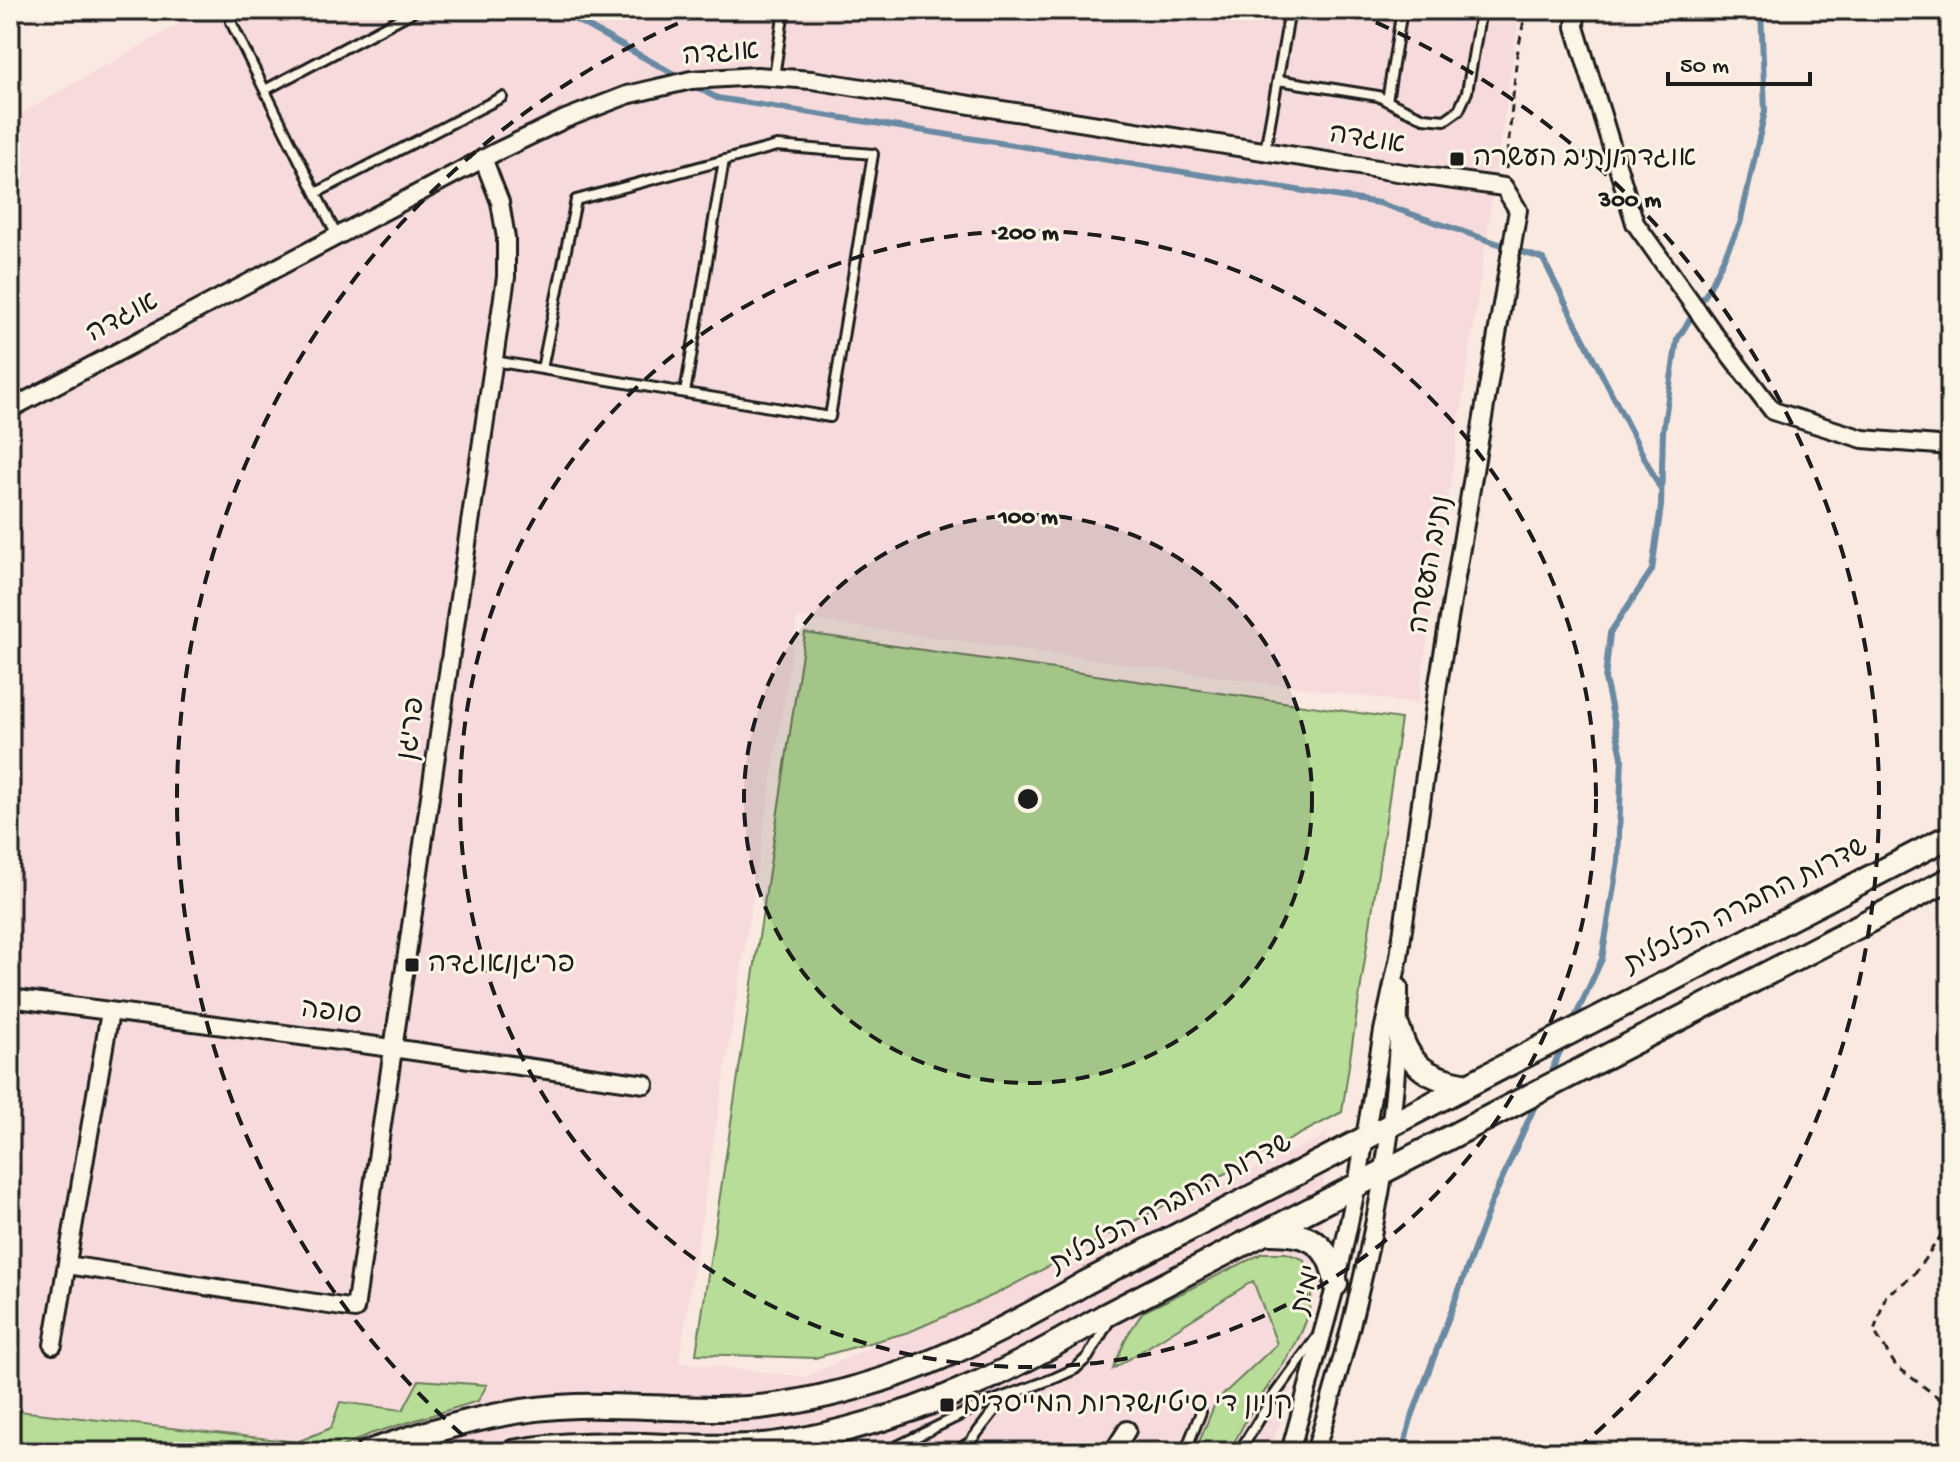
<svg xmlns="http://www.w3.org/2000/svg" width="1960" height="1462" viewBox="0 0 1960 1462" font-family="'Gochi Hand','Playpen Sans Hebrew',sans-serif">
  <style>
    .built { fill: #f7dbdc }
    .green { fill: #b7dd98; stroke: #6a7c5a; stroke-width: 2 }
    .lines { fill: none; stroke-linecap: round; stroke-linejoin: round }
    .stream { stroke: #698aa2; stroke-width: 6 }
    .lane-casing { stroke: #1c1c1c; stroke-width: 14 }
    .street-casing { stroke: #1c1c1c; stroke-width: 22 }
    .secondary-casing { stroke: #1c1c1c; stroke-width: 28 }
    .path { stroke: #1c1c1c; stroke-width: 3; stroke-dasharray: 8 6; stroke-linecap: butt }
    .lane { stroke: #fcf5e5; stroke-width: 8 }
    .street { stroke: #fcf5e5; stroke-width: 16 }
    .secondary { stroke: #fcf5e5; stroke-width: 22 }
    .ring { fill: none; stroke: #1c1c1c; stroke-width: 4; stroke-dasharray: 14 10 }
    .poi-dot { fill: #1c1c1c; stroke: #fcf5e5; stroke-width: 3 }
    .labels { text-anchor: middle; dominant-baseline: central; stroke-width: 6; stroke-linejoin: round; paint-order: stroke }
    .street-label { font-size: 28px; fill: #1c1c1c; stroke: #fcf5e5 }
    .poi-label { font-size: 28px; fill: #1c1c1c; stroke: #fcf5e5; text-anchor: start }
    .centre { fill: #1c1c1c; stroke: #fcf5e5; stroke-width: 4 }
    .ring-label { font-size: 24px; text-anchor: middle; font-weight: bold; fill: #1c1c1c; stroke: #fcf5e5; stroke-width: 6; stroke-linejoin: round; paint-order: stroke }
  </style>
  <rect width="100%" height="100%" fill="#fae9e1"/>
  <filter id="ink" filterUnits="userSpaceOnUse"><feTurbulence type="fractalNoise" baseFrequency=".0125" numOctaves="2"/><feDisplacementMap in="SourceGraphic" scale="16" xChannelSelector="R" yChannelSelector="G"/><feConvolveMatrix kernelMatrix="1 2 1 2 8 2 1 2 1" color-interpolation-filters="sRGB"/></filter>
  <g filter="url(#ink)">
    <path class="built" d="M 203,10 L 1520,10 L 1418,704 L 797,618 L 679,1362 L 805,1377 L 1326,1135 L 1320,1277 L 1287,1405 L 1269,1452 L 10,1452 L 10,120 Z"/>
    <path class="green" d="M 805,633 L 1401,719 L 1342,1112 L 996,1294 L 909,1332 L 815,1358 L 696,1354 Z
      M 1263,1253 L 1286,1253 L 1303,1259 C 1332,1311 1279,1367 1253,1409 C 1244,1422 1237,1438 1229,1452 L 1195,1452 L 1216,1401 L 1277,1344 L 1253,1281 L 1113,1369 L 1127,1336 L 1143,1312 Z
      M 419,1380 L 487,1385 L 478,1401 L 370,1434 L 331,1452 L 10,1452 L 10,1410 L 297,1442 L 331,1428 L 340,1402 L 403,1410 Z"/>
    <g class="lines">
      <path class="stream" d="M 558,10 L 681,78
        M 691,84 L 717,98 L 1379,203 L 1543,259 L 1661,490
        M 1572,1024 L 1602,959 L 1618,861 L 1622,757 L 1605,679 L 1610,633 L 1652,570 L 1661,506 L 1663,431 L 1677,340 L 1709,289 L 1740,224 L 1765,111 L 1761,10
        M 1548,1078 L 1563,1045
        M 1402,1452 L 1411,1419 L 1492,1201 L 1538,1099"/>
      <g class="lane-casing">
        <path id="lane" d="M 231,22 L 337,236
          M 774,77 L 784,10
          M 1278,80 L 1378,96 L 1397,106 L 1424,118 L 1445,120 L 1459,110 L 1467,92 L 1481,10
          M 265,90 L 416,10
          M 1387,101 L 1402,10
          M 1265,151 L 1290,10
          M 316,193 L 502,97
          M 494,361 L 830,417 L 873,154 L 777,146 L 576,200 L 542,369
          M 685,393 L 724,160
          M 885,1452 L 979,1406 L 1055,1378 L 1075,1369 L 1088,1357 L 1109,1321
          M 955,1452 L 970,1442 L 1005,1397
          M 1185,1452 L 1201,1412
          M 1239,1452 L 1275,1394 L 1317,1337"/>
      </g>
      <g class="street-casing">
        <path id="street" d="M 1576,10 L 1575,27 L 1635,223 L 1714,334 L 1773,411 L 1863,439 L 1950,446
          M 10,409 L 496,152 L 565,119 L 627,95 L 691,80 L 757,76 L 812,80 L 1403,173 L 1504,187 L 1518,210 L 1438,684 L 1399,957 L 1383,1031 L 1357,1185 L 1336,1284 L 1290,1452
          M 10,998 L 392,1048 L 645,1084
          M 67,1265 L 355,1309 L 506,277 L 506,238 L 500,202 L 483,158
          M 53,1345 L 110,1012
          M 1113,1452 L 1127,1430
          M 1315,1452 C 1360,1306 1401,1140 1399,987"/>
      </g>
      <g class="secondary-casing">
        <path id="secondary" d="M 1399,1030 C 1409,1068 1431,1079 1468,1085
          M 1266,1233 C 1307,1232 1330,1241 1336,1284
          M 368,1452 C 435,1429 505,1408 576,1406 C 644,1404 715,1415 782,1404 C 893,1387 990,1339 1085,1283 L 1950,836
          M 513,1452 C 592,1437 671,1450 751,1446 C 784,1444 816,1437 847,1429 C 943,1405 1019,1366 1104,1316 L 1950,879"/>
      </g>
      <path class="path" d="M 1506,169 L 1517,55 L 1526,10
        M 1950,1223 L 1912,1277 L 1886,1295 L 1874,1331 L 1896,1366 L 1939,1398 L 1950,1410"/>
      <use href="#lane" class="lane"/>
      <use href="#street" class="street"/>
      <use href="#secondary" class="secondary"/>
    </g>
  </g>
  <circle cx="1028" cy="799" r="284" fill="#1c1c1c" fill-opacity=".12"/>
  <g class="ring">
    <circle cx="1028" cy="799" r="284"/>
    <circle cx="1028" cy="799" r="568"/>
    <path d="M481 1451A851 851 0 0 1 702 13M1354 13A851 851 0 0 1 1575 1451"/>
  </g>
  <g class="poi-dot">
    <rect x="1449" y="151" width="16" height="16" rx="4"/>
    <rect x="404" y="957" width="16" height="16" rx="4"/>
    <rect x="939" y="1397" width="16" height="16" rx="4"/>
  </g>
  <g class="labels">
    <g class="street-label">
      <text transform="translate(721 55) rotate(-4)">אוגדה</text>
      <text transform="translate(1367 141) rotate(9)">אוגדה</text>
      <text transform="translate(123 319) rotate(-28)">אוגדה</text>
      <text transform="translate(1432 565) rotate(-80)">נתיב העשרה</text>
      <text transform="translate(413 729) rotate(-82)">פריגן</text>
      <text transform="translate(1747 907) rotate(-27)">שדרות החברה הכלכלית</text>
      <text transform="translate(331 1014) rotate(7)">סופה</text>
      <text transform="translate(1172 1205) rotate(-28)">שדרות החברה הכלכלית</text>
      <text transform="translate(1308 1290) rotate(-76)">ימית</text>
    </g>
    <g class="poi-label">
      <text x="1473" y="159">אוגדה/נתיב העשרה</text>
      <text x="428" y="965">פריגן/אוגדה</text>
      <text x="963" y="1405">קניון די סיטי/שדרות המייסדים</text>
    </g>
  </g>
  <circle cx="1028" cy="799" r="12" class="centre"/>
  <g class="ring-label">
    <text x="1630" y="206">300 m</text>
    <text x="1028" y="239">200 m</text>
    <text x="1028" y="523">100 m</text>
  </g>
  <rect width="1960" height="1462" fill="none" stroke="#fcf5e5" stroke-width="40"/>
  <rect x="20" y="20" width="1920" height="1422" fill="none" stroke="#1c1c1c" stroke-width="3" filter="url(#ink)"/>
  <path d="M1668 72v12h142v-12" fill="none" stroke="#1c1c1c" stroke-width="4"/>
  <text x="1680" y="72" font-size="24" fill="#1c1c1c" stroke="#fcf5e5" stroke-width="6" paint-order="stroke">50 m</text>
</svg>
